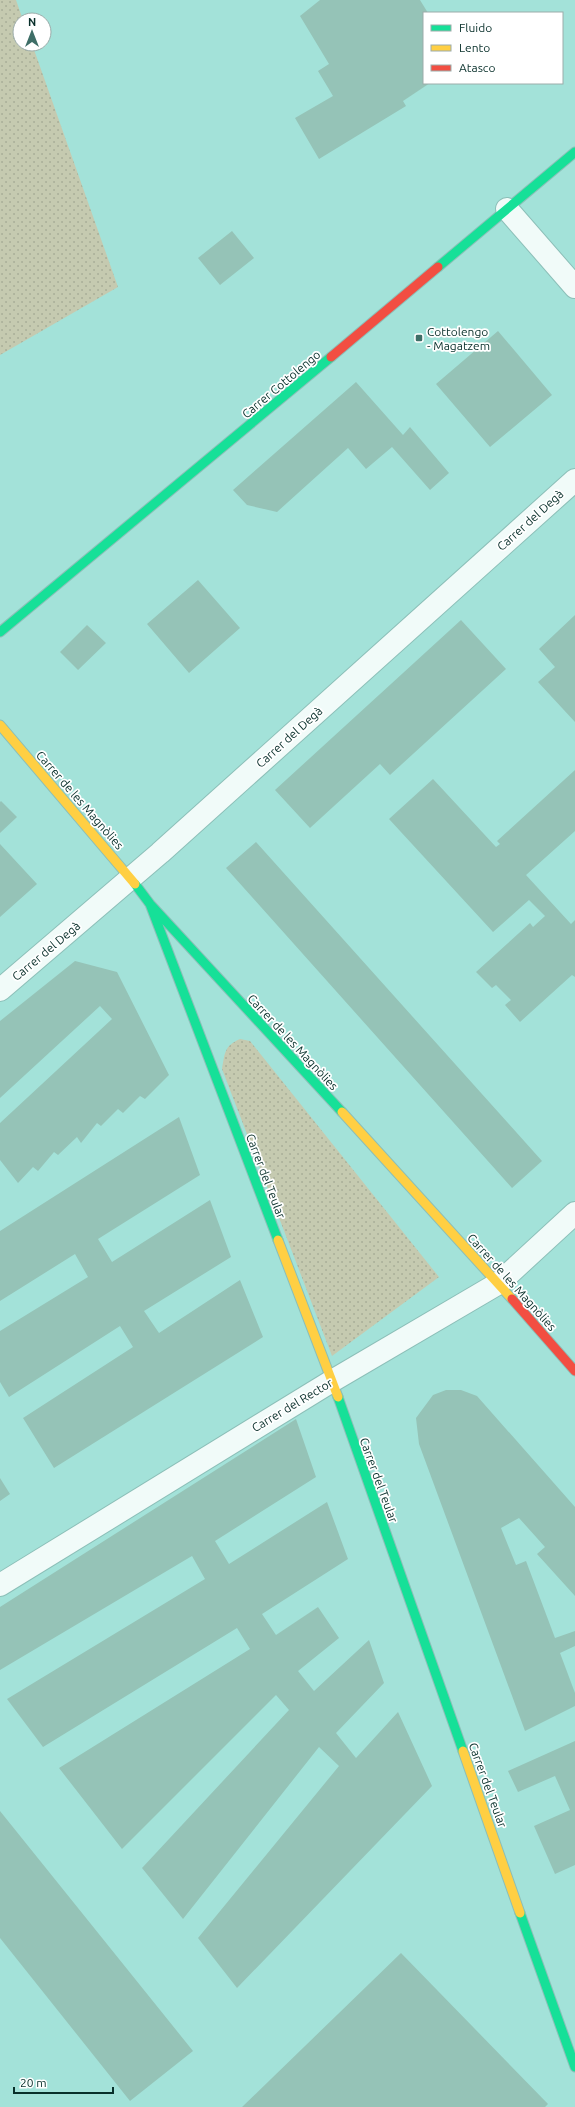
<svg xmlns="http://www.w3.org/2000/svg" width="575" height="2107" viewBox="0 0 575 2107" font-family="Ubuntu,sans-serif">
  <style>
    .grass { fill: url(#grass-dots) }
    .building { fill: #95c3b7 }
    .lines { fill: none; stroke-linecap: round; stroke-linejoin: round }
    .street-casing { stroke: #8cbfb8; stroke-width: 24 }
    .fast-casing { stroke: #8cbfb8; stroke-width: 11 }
    .slow-casing { stroke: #8cbfb8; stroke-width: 11 }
    .jam-casing { stroke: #8cbfb8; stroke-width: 11 }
    .street { stroke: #f1fbf9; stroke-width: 22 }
    .fast { stroke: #16e098; stroke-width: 9 }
    .slow { stroke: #ffcf43; stroke-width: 9 }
    .jam { stroke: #f24e42; stroke-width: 9 }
    .poi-dot { fill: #3e6e67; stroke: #fff; stroke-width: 1.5 }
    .labels { text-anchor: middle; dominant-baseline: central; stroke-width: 3.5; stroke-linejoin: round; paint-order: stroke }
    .poi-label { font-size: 12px; fill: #082f2a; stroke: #fff; text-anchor: start }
    .street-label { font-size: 12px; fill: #082f2a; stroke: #fff }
  </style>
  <defs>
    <pattern id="grass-dots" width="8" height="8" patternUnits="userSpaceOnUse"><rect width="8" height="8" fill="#c5cab0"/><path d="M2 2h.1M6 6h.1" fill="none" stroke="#a8ae98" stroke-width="1.8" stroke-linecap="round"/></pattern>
  </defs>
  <rect width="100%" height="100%" fill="#a3e2d9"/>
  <path class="grass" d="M 0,0 L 16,0 L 23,20 L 20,20 L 20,44 L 32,44 L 118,287 L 0,355 Z
    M 240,1039 L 250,1041 L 439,1277 L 332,1356 L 222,1069 C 225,1053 224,1046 240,1039 Z"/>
  <path class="building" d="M 320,0 L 420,0 L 428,13 L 424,13 L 424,83 L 430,83 L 403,101 L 406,106 L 319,159 L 295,118 L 333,96 L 318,71 L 329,64 L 300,16 Z
    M 232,231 L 254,258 L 220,285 L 198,258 Z
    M 498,331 L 552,395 L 490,447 L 436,384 Z
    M 356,382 L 403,435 L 410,427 L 449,473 L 430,490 L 392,447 L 366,469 L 348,448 L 277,512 L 247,505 L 233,490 Z
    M 198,580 L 240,628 L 189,673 L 147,624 Z
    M 575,615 L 575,722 L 538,682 L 555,667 L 539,649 Z
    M 461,620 L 506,669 L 390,775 L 380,764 L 310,828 L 275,790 Z
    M 87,625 L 106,643 L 78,670 L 60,652 Z
    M 575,770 L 575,831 L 526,875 L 571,924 L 575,920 L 575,977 L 572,975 L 520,1022 L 505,1005 L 511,1000 L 496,985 L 492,988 L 476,972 L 530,923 L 533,927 L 545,916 L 529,900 L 493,932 L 389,819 L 433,779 L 496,847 L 500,844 L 497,841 Z
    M 1,801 L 17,817 L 0,833 L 0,802 Z
    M 256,842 L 542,1161 L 512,1188 L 226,868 Z
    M 0,844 L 37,884 L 0,917 Z
    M 75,961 L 117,972 L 169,1075 L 145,1099 L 140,1096 L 123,1113 L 118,1109 L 101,1126 L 97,1123 L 81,1143 L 77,1137 L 58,1155 L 54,1152 L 38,1171 L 33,1167 L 18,1183 L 0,1160 L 0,1123 L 112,1019 L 100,1006 L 0,1098 L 0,1021 Z
    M 179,1117 L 200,1175 L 98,1239 L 112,1262 L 210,1200 L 231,1257 L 144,1311 L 159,1333 L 240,1280 L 263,1337 L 54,1468 L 23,1418 L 133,1347 L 120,1326 L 9,1397 L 0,1382 L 0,1331 L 88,1277 L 75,1254 L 0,1301 L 0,1231 Z
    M 446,1390 L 461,1390 L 477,1396 L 575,1507 L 575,1596 L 537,1554 L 545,1547 L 519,1518 L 501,1528 L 516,1565 L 526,1561 L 555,1638 L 575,1631 L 575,1646 L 560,1653 L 575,1693 L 575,1706 L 525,1731 L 419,1444 L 416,1418 L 433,1395 Z
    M 296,1419 L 316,1477 L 215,1541 L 229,1564 L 327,1502 L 348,1559 L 262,1614 L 276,1635 L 318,1607 L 339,1638 L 298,1671 L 314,1691 L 369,1640 L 384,1683 L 336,1733 L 356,1758 L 398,1712 L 432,1786 L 237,1988 L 198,1938 L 339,1766 L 319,1747 L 183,1919 L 142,1868 L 289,1710 L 276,1695 L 122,1849 L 59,1768 L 250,1649 L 237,1628 L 43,1747 L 7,1699 L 205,1579 L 192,1556 L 0,1670 L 0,1607 Z
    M 0,1478 L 10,1494 L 0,1501 Z
    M 575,1741 L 575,1865 L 555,1874 L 534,1826 L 570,1810 L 555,1776 L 518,1792 L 508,1771 Z
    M 0,1811 L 193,2051 L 130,2101 L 0,1938 Z
    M 401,1953 L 548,2104 L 545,2107 L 242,2107 Z"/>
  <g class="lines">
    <g class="street-casing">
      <path id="street" d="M 507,209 L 575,287
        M 0,990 L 160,853 L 575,480
        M 0,1585 L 332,1381 L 499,1283 L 575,1213"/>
    </g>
    <g class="fast-casing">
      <path id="fast" d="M 438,267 L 575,152
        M 0,632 L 331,357
        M 135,884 L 150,904 L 342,1112
        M 150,904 L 278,1240
        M 338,1397 L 463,1751
        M 520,1913 L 575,2067"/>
    </g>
    <g class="slow-casing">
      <path id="slow" d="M 0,725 L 135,884
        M 342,1112 L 512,1299
        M 278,1240 L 338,1397
        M 463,1751 L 520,1913"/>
    </g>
    <g class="jam-casing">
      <path id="jam" d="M 331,357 L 438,267
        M 512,1299 L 575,1371"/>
    </g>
    <use href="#street" class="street"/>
    <use href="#fast" class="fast"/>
    <use href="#slow" class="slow"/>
    <use href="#jam" class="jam"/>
  </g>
  <rect class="poi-dot" x="415" y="334" width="8" height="8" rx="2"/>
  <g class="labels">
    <g class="poi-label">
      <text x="427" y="331">Cottolengo<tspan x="427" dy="14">- Magatzem</tspan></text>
    </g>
    <g class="street-label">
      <text transform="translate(281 384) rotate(-40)">Carrer Cottolengo</text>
      <text transform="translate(530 520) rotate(-42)">Carrer del Degà</text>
      <text transform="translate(289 737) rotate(-42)">Carrer del Degà</text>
      <text transform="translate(80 800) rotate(49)">Carrer de les Magnòlies</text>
      <text transform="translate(46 951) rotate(-40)">Carrer del Degà</text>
      <text transform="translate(293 1042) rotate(47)">Carrer de les Magnòlies</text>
      <text transform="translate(266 1176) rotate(69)">Carrer del Teular</text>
      <text transform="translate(512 1282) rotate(48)">Carrer de les Magnòlies</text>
      <text transform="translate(292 1405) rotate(-31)">Carrer del Rector</text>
      <text transform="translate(379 1480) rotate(70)">Carrer del Teular</text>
      <text transform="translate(488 1785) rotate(70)">Carrer del Teular</text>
    </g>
  </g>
  <rect x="423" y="12" width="140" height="72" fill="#ffffff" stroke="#9cacaa"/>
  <rect x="431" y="25" width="20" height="6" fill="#16e098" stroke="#9cacaa"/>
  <text x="459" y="32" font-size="12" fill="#082f2a">Fluido</text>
  <rect x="431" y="45" width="20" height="6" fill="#ffcf43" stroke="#9cacaa"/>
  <text x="459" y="52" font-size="12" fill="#082f2a">Lento</text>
  <rect x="431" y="65" width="20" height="6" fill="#f24e42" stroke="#9cacaa"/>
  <text x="459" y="72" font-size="12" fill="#082f2a">Atasco</text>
  <g transform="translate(32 32)"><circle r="19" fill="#ffffff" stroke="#9cacaa"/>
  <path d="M0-3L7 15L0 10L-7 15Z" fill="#3e6e67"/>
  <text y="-6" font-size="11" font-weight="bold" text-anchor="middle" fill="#082f2a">N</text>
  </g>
  <path d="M14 2087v6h99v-6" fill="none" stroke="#082f2a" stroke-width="2"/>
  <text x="20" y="2087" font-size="12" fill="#082f2a" stroke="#ffffff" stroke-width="3" paint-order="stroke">20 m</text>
</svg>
